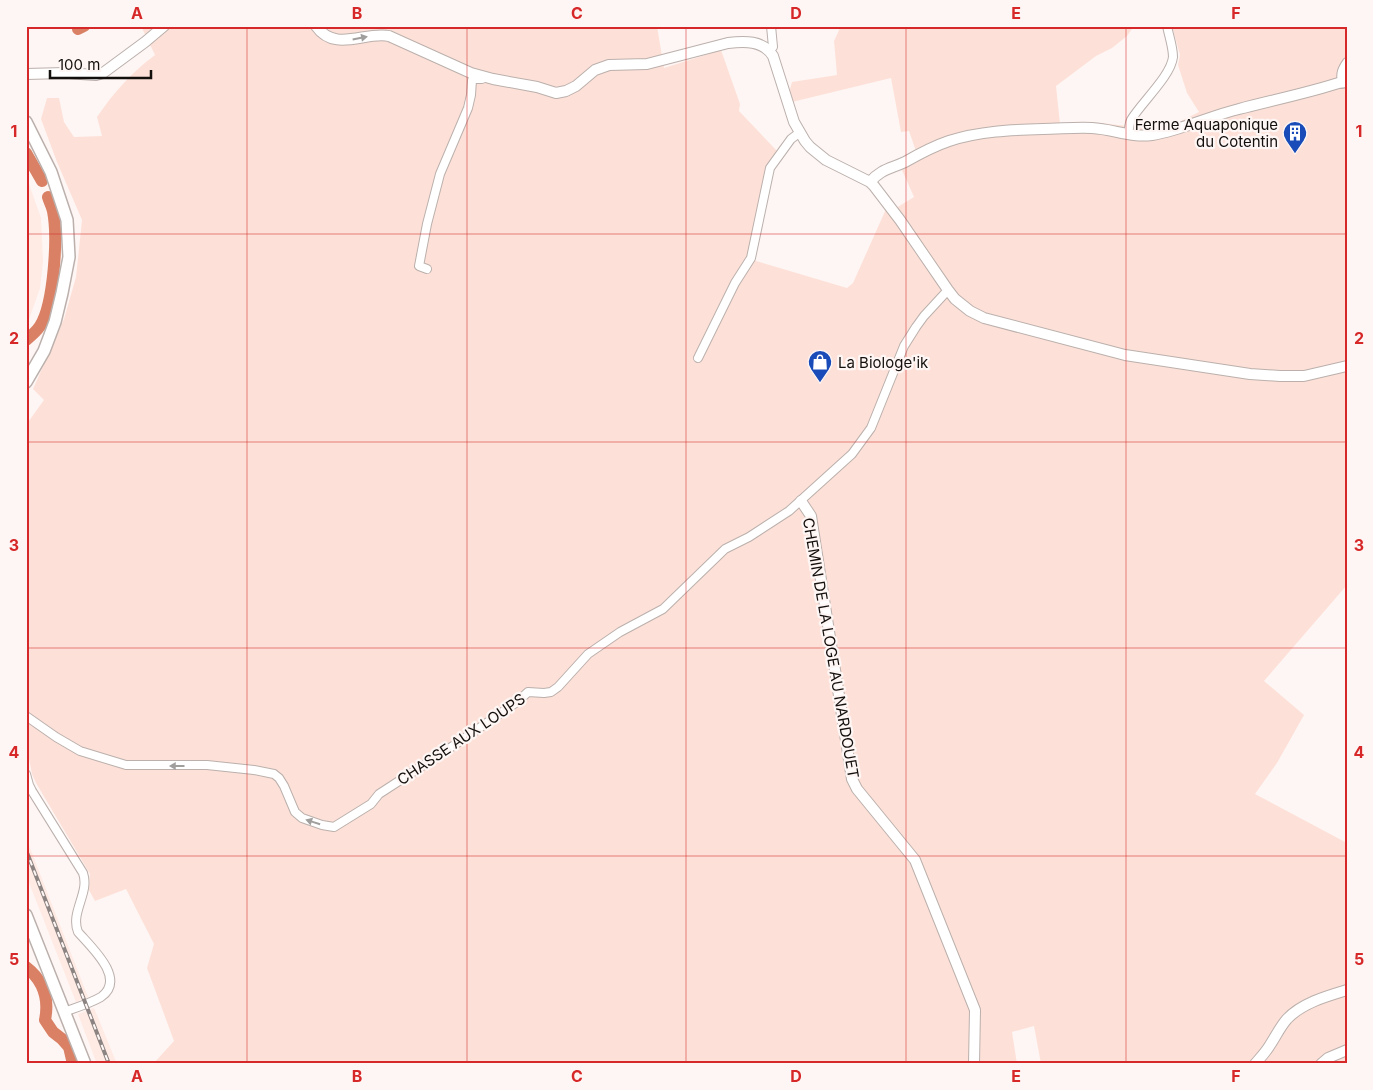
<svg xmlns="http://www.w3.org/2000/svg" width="1373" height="1090" viewBox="0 0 1373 1090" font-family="Inter,sans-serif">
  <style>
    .built { fill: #ffeae4 }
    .green { fill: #fde1d8 }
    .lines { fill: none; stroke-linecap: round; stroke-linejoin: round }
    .river { stroke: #d98065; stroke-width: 12 }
    .minor-casing { stroke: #bbb0ac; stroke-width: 10 }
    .tertiary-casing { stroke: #bbb0ac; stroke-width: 12 }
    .secondary-casing { stroke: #bbb0ac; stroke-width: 14 }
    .minor { stroke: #fff; stroke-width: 8 }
    .tertiary { stroke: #fff; stroke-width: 10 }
    .secondary { stroke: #fff; stroke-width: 11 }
    .rail-casing { stroke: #8b8482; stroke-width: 4 }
    .rail { stroke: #fef6f4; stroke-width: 2; stroke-dasharray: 5.5; stroke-linecap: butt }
    .oneway { fill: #a19f9e }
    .grid { fill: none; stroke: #d62828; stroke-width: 1; stroke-opacity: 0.55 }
    .labels { text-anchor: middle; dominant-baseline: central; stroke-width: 4.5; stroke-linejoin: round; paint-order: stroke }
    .poi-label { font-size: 15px; fill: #130f0d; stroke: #fef6f4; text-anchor: end }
    .street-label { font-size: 15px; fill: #130f0d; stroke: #fef6f4 }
    .neatline { fill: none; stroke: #d62828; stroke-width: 2 }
    .grid-label { font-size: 16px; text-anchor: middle; font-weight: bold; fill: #d62828 }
  </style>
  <rect width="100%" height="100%" fill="#fef6f4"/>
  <path class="built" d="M 26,176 L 41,218 L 43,262 L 40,288 L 28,322 L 26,324 Z
    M 26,838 L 88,997 L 76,1002 L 26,875 Z
    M 94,1008 L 117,1064 L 97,1064 L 78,1014 Z"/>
  <path class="green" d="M 141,26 L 657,26 L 664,68 L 721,50 L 740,104 L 739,111 L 777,151 L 769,163 L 764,175 L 748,255 L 756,261 L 847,288 L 853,283 L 886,209 L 896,208 L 914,197 L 902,170 L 919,160 L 909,131 L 901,132 L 891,78 L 792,102 L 789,93 L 792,82 L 837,75 L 834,41 L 840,28 L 847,26 L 1134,26 L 1127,36 L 1112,48 L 1096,56 L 1056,86 L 1060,124 L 1091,122 L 1145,128 L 1177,123 L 1199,112 L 1187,93 L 1178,65 L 1180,55 L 1172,26 L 1347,26 L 1347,585 L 1264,681 L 1304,715 L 1277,763 L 1255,794 L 1347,843 L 1347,1064 L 1041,1064 L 1034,1026 L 1012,1032 L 1017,1064 L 153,1064 L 174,1041 L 147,968 L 154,944 L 126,889 L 95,901 L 89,890 L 90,874 L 36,783 L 32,774 L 26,743 L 26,425 L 44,400 L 33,389 L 64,319 L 76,277 L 82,220 L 57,162 L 41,119 L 47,98 L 59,98 L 64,122 L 74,137 L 102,136 L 97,117 C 114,92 131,73 155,55 Z"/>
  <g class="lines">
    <path class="river" d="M 78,29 L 84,26
      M 26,153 L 42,181
      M 26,340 C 31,336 36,332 40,326 C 54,304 58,237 53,211 C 52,206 49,201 48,197
      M 26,967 C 44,981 49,1000 45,1020 L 53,1032 L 62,1039 L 69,1047 L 73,1064"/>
    <g class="minor-casing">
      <path id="minor" d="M 769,50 L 773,47 L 771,26
        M 1342,82 C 1340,74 1342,69 1347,62
        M 1128,135 C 1129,130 1129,124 1131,120 C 1141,103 1171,76 1173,57 C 1173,47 1169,36 1167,26
        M 427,269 L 419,266 L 427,224 L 440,174 L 468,108 L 471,95 L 472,80 L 474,79 L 482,79
        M 698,358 L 735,283 L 751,258 L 770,168 L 791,139 L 799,133
        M 26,716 L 56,737 L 80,751 L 126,765 L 207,765 L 254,770 L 274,774 L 279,778 L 284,786 L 295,812 L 302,818 L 322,825 L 334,827 L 371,804 L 379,794 L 456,744 L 517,702 L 528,692 L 544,693 L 551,692 L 558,687 L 588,654 L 620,632 L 663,609 L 725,549 L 749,537 L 789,511 L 852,454 L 871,428 L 904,346 L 916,327 L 924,316 L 948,290
        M 26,774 L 29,785 L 32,791 L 83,873 C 90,893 70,912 78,932 C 91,947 127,979 101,997 C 91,1003 75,1008 64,1012"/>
    </g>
    <g class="tertiary-casing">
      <path id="tertiary" d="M 316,26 C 335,53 365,31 389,36 L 471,73 L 493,79 L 537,87 L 556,93 L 566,91 L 576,86 L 595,70 L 609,65 L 647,64 L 728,43 C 744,41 763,40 773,56 L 794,122 L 805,141 L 810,147 L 826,160 L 870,182 L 874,186 L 900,220 L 948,290 L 955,299 L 970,311 L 984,318 L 1125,355 L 1250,374 L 1280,376 L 1304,376 L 1347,366
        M 26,74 L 65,73 L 96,75 L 103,73 L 145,42 L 164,26
        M 870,182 C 881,169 890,169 905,162 C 919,154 934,146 949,141 C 980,131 1011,130 1043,129 C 1059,129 1076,127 1092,128 C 1113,129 1131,138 1152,135 C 1182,130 1210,116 1239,109 C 1273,100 1308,93 1342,82
        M 801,501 L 811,516 L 852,779 L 857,789 L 915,860 L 975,1010 L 974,1064
        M 1255,1064 C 1260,1058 1266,1052 1270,1045 C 1276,1036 1280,1027 1287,1019 C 1302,1003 1327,996 1347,990
        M 1321,1064 L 1328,1058 L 1347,1050"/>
    </g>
    <g class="secondary-casing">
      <path id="secondary" d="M 1342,82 L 1347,81
        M 26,122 L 51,172 L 67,220 L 69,257 L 62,293 L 55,322 L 44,351 L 26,382
        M 26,915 L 85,1064"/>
    </g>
    <use href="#minor" class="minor"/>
    <use href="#tertiary" class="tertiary"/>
    <use href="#secondary" class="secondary"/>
    <g class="rail-casing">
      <path id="rail" d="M 26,850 L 109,1064"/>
    </g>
    <use href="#rail" class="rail"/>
  </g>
  <defs><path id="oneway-solid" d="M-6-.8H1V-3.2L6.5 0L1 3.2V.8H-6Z" transform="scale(1.25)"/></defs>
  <g class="oneway">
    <use href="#oneway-solid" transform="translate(360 38) rotate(-11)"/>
    <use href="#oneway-solid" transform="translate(177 766) rotate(180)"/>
    <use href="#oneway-solid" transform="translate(313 822) rotate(-162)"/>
  </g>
  <path class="grid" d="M 247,26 L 247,1064M 467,26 L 467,1064M 686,26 L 686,1064M 906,26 L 906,1064M 1126,26 L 1126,1064M 26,234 L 1347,234M 26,442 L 1347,442M 26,648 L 1347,648M 26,856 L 1347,856"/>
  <defs>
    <g id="building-pin" transform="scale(1.25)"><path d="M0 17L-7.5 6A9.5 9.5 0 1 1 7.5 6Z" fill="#194cb9" stroke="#fef6f4"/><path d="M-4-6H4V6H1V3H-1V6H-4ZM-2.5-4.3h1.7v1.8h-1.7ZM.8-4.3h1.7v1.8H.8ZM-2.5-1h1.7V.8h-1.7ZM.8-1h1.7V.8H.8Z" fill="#fff"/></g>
    <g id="shop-pin" transform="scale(1.25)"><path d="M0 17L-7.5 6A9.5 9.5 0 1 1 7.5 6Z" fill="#194cb9" stroke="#fef6f4"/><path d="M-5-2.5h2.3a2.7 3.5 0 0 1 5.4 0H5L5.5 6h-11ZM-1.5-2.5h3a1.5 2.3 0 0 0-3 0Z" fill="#fff"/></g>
  </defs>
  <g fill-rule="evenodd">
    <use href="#building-pin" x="1295" y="133"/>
    <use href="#shop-pin" x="820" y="362"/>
  </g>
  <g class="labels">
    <g class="poi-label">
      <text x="1278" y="124">Ferme Aquaponique<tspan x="1278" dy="17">du Cotentin</tspan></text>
      <text x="838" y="362" text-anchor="start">La Biologe'ik</text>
    </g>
    <g class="street-label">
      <text transform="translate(831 648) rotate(80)">CHEMIN DE LA LOGE AU NARDOUET</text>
      <text transform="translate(461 739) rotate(-34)">CHASSE AUX LOUPS</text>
    </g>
  </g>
  <rect width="1373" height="1090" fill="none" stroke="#fef6f4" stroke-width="55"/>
  <path d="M50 70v8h101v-8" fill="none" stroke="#130f0d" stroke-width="2.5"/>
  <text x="58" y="70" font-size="15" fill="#130f0d" stroke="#fef6f4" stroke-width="4" paint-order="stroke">100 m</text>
  <rect x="28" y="28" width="1318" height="1034" class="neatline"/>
  <g class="grid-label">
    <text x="137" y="19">A</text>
    <text x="357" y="19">B</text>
    <text x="577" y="19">C</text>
    <text x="796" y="19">D</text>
    <text x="1016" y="19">E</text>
    <text x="1236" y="19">F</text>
    <text x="14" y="137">1</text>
    <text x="1359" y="137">1</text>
    <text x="14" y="344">2</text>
    <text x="1359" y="344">2</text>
    <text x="14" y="551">3</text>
    <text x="1359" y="551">3</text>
    <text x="14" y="758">4</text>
    <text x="1359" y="758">4</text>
    <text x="14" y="965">5</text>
    <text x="1359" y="965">5</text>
    <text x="137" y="1082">A</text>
    <text x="357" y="1082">B</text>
    <text x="577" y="1082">C</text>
    <text x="796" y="1082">D</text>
    <text x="1016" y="1082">E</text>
    <text x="1236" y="1082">F</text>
  </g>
</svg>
